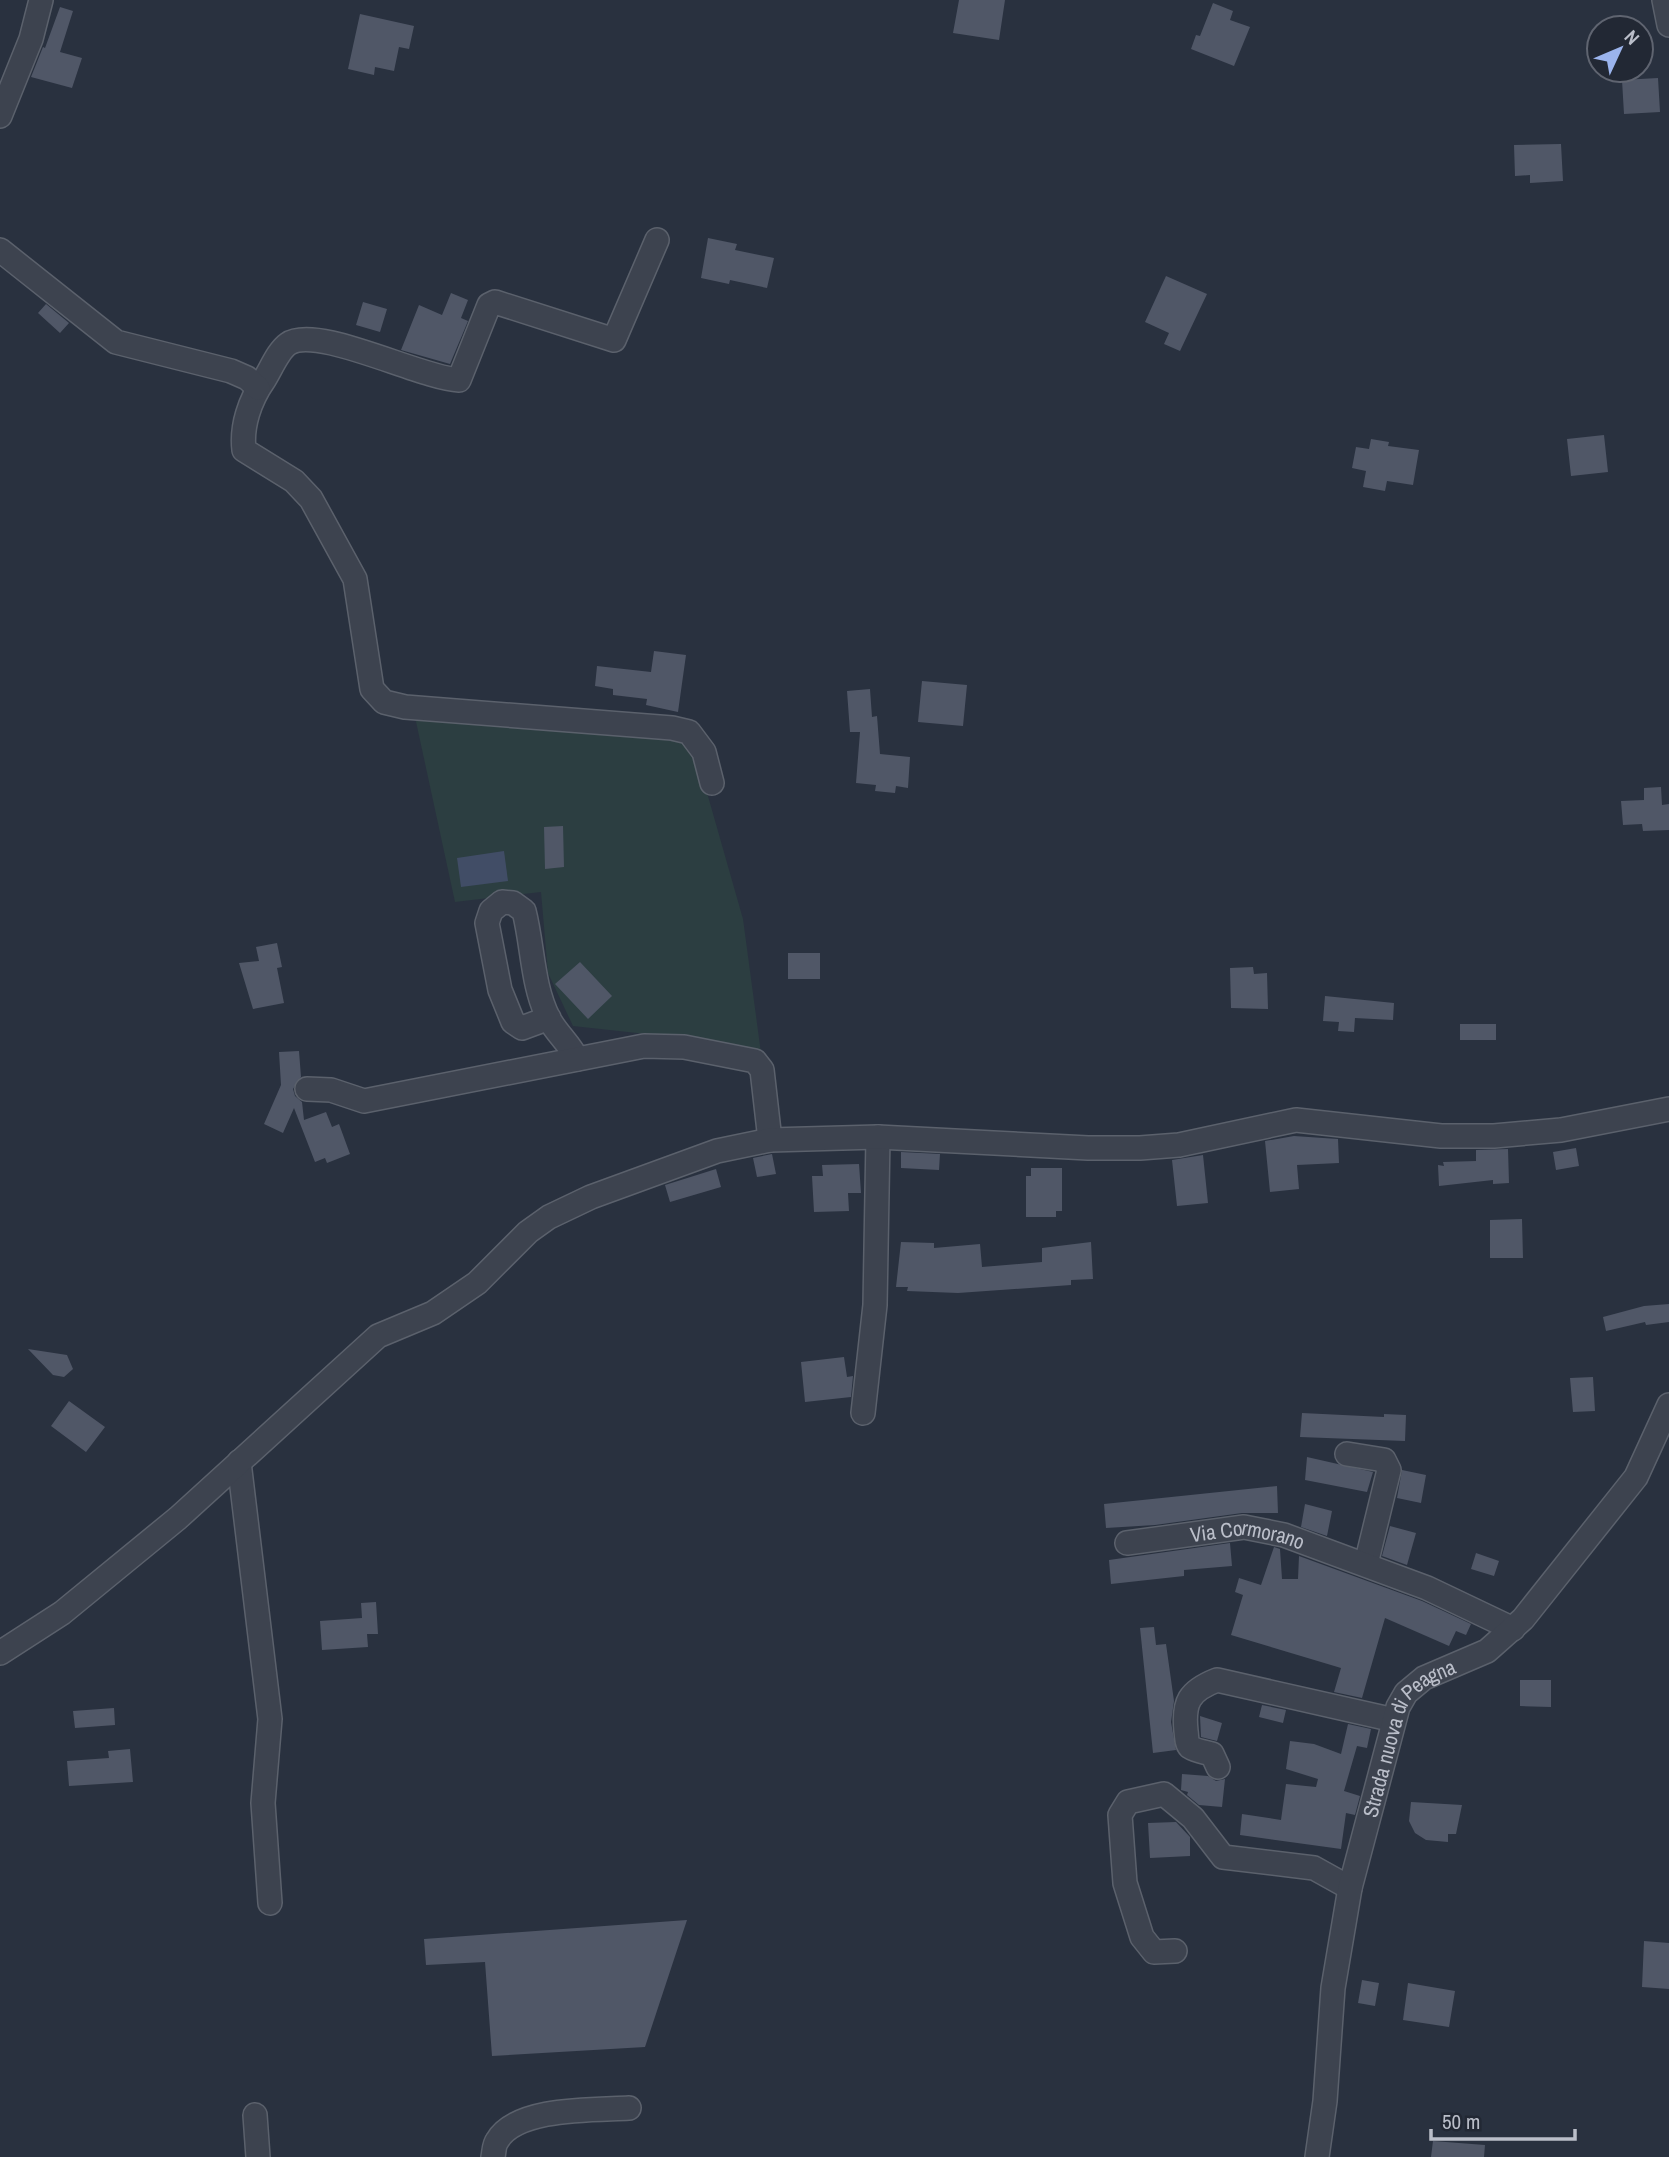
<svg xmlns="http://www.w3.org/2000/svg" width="1669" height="2157" viewBox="0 0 1669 2157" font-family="'Archivo Narrow',sans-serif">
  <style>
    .green { fill: #2c3e41 }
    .water { fill: #414d66 }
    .building { fill: #505767 }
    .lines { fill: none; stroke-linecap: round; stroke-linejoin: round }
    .minor-casing { stroke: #5b616c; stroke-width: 26 }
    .minor { stroke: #3d434f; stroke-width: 23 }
    .labels { text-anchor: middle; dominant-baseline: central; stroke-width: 6; stroke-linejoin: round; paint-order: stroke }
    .street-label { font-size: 21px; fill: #babec9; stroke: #222834 }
  </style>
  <rect width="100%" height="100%" fill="#29313f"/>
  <path class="green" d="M 415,717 L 542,730 L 663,734 C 681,737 689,746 698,761 L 743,919 L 761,1053 L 655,1035 L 573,1026 L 548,973 L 541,892 L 455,902 Z"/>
  <path class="water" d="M 504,851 L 508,881 L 461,887 L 457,858 Z"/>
  <path class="building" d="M 959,0 L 1005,0 L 999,40 L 953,33 Z
    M 1213,3 L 1233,11 L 1230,20 L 1250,27 L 1234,66 L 1191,49 L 1196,35 L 1200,36 Z
    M 60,7 L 73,11 L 60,52 L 82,58 L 72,88 L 31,77 L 43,47 L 45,48 Z
    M 360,14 L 414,26 L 409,49 L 399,47 L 394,71 L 375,67 L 374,75 L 348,69 Z
    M 1658,78 L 1660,112 L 1624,114 L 1622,80 Z
    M 1561,144 L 1563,181 L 1530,183 L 1530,175 L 1515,176 L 1514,145 Z
    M 708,238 L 737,244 L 735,250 L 774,258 L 767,288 L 730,280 L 729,284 L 701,278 Z
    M 1166,276 L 1207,294 L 1180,351 L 1164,344 L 1169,333 L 1145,322 Z
    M 451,293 L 468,300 L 461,318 L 468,321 L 450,364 L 401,350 L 419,305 L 442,315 Z
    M 363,302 L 387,309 L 380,332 L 356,325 Z
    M 46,304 L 69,323 L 60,333 L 38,313 Z
    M 1604,435 L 1608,472 L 1571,476 L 1567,439 Z
    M 1371,439 L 1389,442 L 1388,446 L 1419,450 L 1413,485 L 1387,481 L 1385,491 L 1363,487 L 1366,471 L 1352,468 L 1356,447 L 1369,449 Z
    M 654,651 L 686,655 L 678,712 L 646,705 L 647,699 L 613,695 L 613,689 L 595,686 L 597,666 L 651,672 Z
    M 922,681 L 967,685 L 963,726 L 918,722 Z
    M 870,689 L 872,717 L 877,716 L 880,754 L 910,757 L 908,788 L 896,786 L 895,793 L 875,791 L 876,785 L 856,783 L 860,732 L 850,732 L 847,691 Z
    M 1661,787 L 1662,805 L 1669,804 L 1669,830 L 1643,831 L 1642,824 L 1623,825 L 1621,801 L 1644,800 L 1644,788 Z
    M 563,826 L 564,867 L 545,869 L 544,827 Z
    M 277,943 L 282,967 L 277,968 L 284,1003 L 253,1009 L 239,963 L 259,961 L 256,947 Z
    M 788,953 L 820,953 L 820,979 L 788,979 Z
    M 580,962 L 612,996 L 588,1019 L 555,984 Z
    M 1253,967 L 1254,974 L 1267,973 L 1268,1009 L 1231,1008 L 1230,968 Z
    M 1325,996 L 1394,1003 L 1393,1020 L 1355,1018 L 1354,1032 L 1338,1031 L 1339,1022 L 1323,1021 Z
    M 1460,1024 L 1496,1024 L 1496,1040 L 1460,1040 Z
    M 299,1051 L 301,1077 L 293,1089 L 295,1096 L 302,1102 L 304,1120 L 326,1112 L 332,1127 L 339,1124 L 350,1154 L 327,1163 L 325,1158 L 315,1162 L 294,1108 L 283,1133 L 264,1124 L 281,1085 L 279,1052 Z
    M 1294,1136 L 1338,1139 L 1339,1163 L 1297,1165 L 1299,1189 L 1270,1192 L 1265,1141 Z
    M 1576,1148 L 1579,1166 L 1556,1170 L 1553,1152 Z
    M 1508,1149 L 1509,1183 L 1493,1184 L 1493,1180 L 1439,1186 L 1438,1165 L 1444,1166 L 1443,1162 L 1476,1161 L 1476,1150 Z
    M 901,1152 L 940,1154 L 939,1170 L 901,1168 Z
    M 772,1154 L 776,1174 L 757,1177 L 753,1158 Z
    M 1203,1155 L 1208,1203 L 1177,1206 L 1172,1160 Z
    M 859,1164 L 861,1193 L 848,1193 L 849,1211 L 814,1212 L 812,1176 L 823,1176 L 822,1165 Z
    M 1031,1168 L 1062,1168 L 1062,1211 L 1056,1211 L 1056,1217 L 1026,1217 L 1026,1176 L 1031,1176 Z
    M 716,1169 L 721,1187 L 670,1202 L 665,1185 Z
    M 1522,1219 L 1523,1258 L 1490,1258 L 1490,1220 Z
    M 901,1242 L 934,1243 L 934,1248 L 980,1244 L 982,1267 L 1042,1262 L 1042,1248 L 1091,1242 L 1093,1279 L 1071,1280 L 1071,1285 L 958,1293 L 907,1291 L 908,1287 L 896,1287 Z
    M 1669,1304 L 1669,1322 L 1646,1325 L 1645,1322 L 1606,1331 L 1603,1317 L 1644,1306 Z
    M 28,1349 L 67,1355 L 73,1369 L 64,1377 L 53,1375 Z
    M 844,1357 L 847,1377 L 853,1376 L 851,1397 L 805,1402 L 801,1362 Z
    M 1593,1377 L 1595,1411 L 1573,1412 L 1570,1378 Z
    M 69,1401 L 105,1427 L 86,1452 L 51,1426 Z
    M 1302,1413 L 1384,1417 L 1384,1414 L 1406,1415 L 1405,1441 L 1300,1437 Z
    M 1307,1457 L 1373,1472 L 1367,1492 L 1305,1480 Z
    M 1402,1470 L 1426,1475 L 1421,1503 L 1397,1498 Z
    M 1277,1486 L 1278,1513 L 1242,1513 L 1155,1525 L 1106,1528 L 1104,1504 Z
    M 1305,1504 L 1332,1511 L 1327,1536 L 1301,1527 Z
    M 1390,1526 L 1416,1533 L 1407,1565 L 1382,1556 Z
    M 1230,1543 L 1232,1566 L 1184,1570 L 1184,1576 L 1111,1584 L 1109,1560 Z
    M 1274,1547 L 1280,1549 L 1282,1579 L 1298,1579 L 1299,1556 L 1422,1601 L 1471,1624 L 1466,1635 L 1456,1631 L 1449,1646 L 1385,1618 L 1362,1698 L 1334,1692 L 1341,1668 L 1231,1635 L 1243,1595 L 1235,1592 L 1239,1578 L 1261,1585 Z
    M 1476,1553 L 1499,1561 L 1494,1576 L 1471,1569 Z
    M 376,1602 L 378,1634 L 367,1634 L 368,1647 L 322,1650 L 320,1621 L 362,1618 L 361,1603 Z
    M 1154,1627 L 1156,1645 L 1166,1644 L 1174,1701 L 1171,1722 L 1176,1750 L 1153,1753 L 1140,1628 Z
    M 1520,1680 L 1551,1680 L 1551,1707 L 1520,1706 Z
    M 1262,1705 L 1286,1710 L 1283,1723 L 1259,1717 Z
    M 114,1708 L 115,1725 L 75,1728 L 73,1711 Z
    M 1200,1716 L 1222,1723 L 1217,1741 L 1201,1737 Z
    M 1348,1724 L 1371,1729 L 1367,1748 L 1357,1746 L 1344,1791 L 1360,1796 L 1355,1815 L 1346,1813 L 1341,1849 L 1240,1835 L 1242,1814 L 1281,1820 L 1286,1784 L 1316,1787 L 1318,1779 L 1286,1769 L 1290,1741 L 1314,1744 L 1341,1754 Z
    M 130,1749 L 133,1782 L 69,1786 L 67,1761 L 109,1758 L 108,1751 Z
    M 1182,1774 L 1208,1776 L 1216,1781 L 1225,1779 L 1222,1807 L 1199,1805 L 1187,1795 L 1188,1792 L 1181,1790 Z
    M 1411,1802 L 1462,1805 L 1456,1834 L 1448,1834 L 1448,1842 L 1426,1840 L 1415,1833 L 1409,1821 Z
    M 1176,1822 L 1190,1837 L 1190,1856 L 1150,1858 L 1148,1823 Z
    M 687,1920 L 645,2047 L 492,2056 L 485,1962 L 426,1965 L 424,1939 Z
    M 1644,1941 L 1669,1943 L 1669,1989 L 1642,1987 Z
    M 1362,1980 L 1379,1983 L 1375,2006 L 1358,2003 Z
    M 1408,1983 L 1455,1991 L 1449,2027 L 1403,2020 Z
    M 1433,2141 L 1485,2145 L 1484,2157 L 1431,2157 Z"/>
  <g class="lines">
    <g class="minor-casing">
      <g id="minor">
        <path d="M 1664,0 L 1669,25"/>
        <path d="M 0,116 L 31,39 L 41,0"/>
        <path d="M 657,240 L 614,340 L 495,302 L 489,305 L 459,380 C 420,378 316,324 288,344 C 278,351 271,369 264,380 C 250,400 241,426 244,450 L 294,481 L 311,499 L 355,579 L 372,689 L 384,702 L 405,707 L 672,728 L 689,732 L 704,752 L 712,783"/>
        <path d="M 0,250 L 116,342 L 231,371 L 247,378 L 258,388"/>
        <path d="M 549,1018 L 522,1028 L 513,1022 L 500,990 L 487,923 L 491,911 L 502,902 L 513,903 L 524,911 C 533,946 532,986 549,1019 C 557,1034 570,1044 577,1059"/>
        <path d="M 307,1089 L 331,1090 L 364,1101 L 644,1046 L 684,1047 L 755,1061 L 762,1070 L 770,1140"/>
        <path d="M 863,1413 L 875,1305 L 878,1137"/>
        <path d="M 1347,1454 L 1384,1460 L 1389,1470 L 1366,1564"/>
        <path d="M 239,1462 L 270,1719 L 263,1803 L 270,1903"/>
        <path id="s1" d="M 1127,1543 L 1244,1527 L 1284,1535 L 1427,1588 L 1513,1629"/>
        <path d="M 0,1653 L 62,1613 L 178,1518 L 378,1336 L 433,1313 L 477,1283 L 528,1232 L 549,1217 L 591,1197 L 717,1151 L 770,1140 L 878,1137 L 1088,1148 L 1140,1148 L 1179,1145 L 1296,1120 L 1441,1136 L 1494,1136 L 1561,1130 L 1669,1109"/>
        <path d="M 1218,1767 L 1212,1754 C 1205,1752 1196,1751 1190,1747 C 1186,1743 1187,1737 1186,1731 C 1183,1702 1189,1691 1217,1680 L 1394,1720"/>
        <path d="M 1175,1951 L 1154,1952 L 1142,1937 L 1125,1883 L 1120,1815 L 1128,1802 L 1164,1794 L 1193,1818 L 1223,1857 L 1314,1868 L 1350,1888"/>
        <path d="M 255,2115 L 258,2157"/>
        <path d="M 493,2157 C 494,2152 494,2145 497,2141 C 516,2107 594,2110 629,2108"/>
        <path id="s2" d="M 1317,2157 L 1325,2101 L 1333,1988 L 1350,1888 L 1398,1707 L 1406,1693 L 1424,1678 L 1487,1651 L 1523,1619 L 1636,1477 L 1669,1405"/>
      </g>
    </g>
    <use href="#minor" class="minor"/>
  </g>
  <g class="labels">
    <g class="street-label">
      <text stroke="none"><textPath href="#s1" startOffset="122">Via Cormorano</textPath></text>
      <text stroke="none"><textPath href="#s2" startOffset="438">Strada nuova di Peagna</textPath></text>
    </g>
  </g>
  <g transform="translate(1620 49) rotate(46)"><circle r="33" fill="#222834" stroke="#5f6470" stroke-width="2"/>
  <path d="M0-5L12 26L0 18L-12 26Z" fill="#9bb4ed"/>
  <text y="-10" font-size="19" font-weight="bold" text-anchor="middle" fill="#babec9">N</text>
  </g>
  <path d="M1431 2129v10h144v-10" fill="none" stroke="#babec9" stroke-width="3.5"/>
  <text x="1442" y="2129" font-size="21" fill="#babec9" stroke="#222834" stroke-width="5" paint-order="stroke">50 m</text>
</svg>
